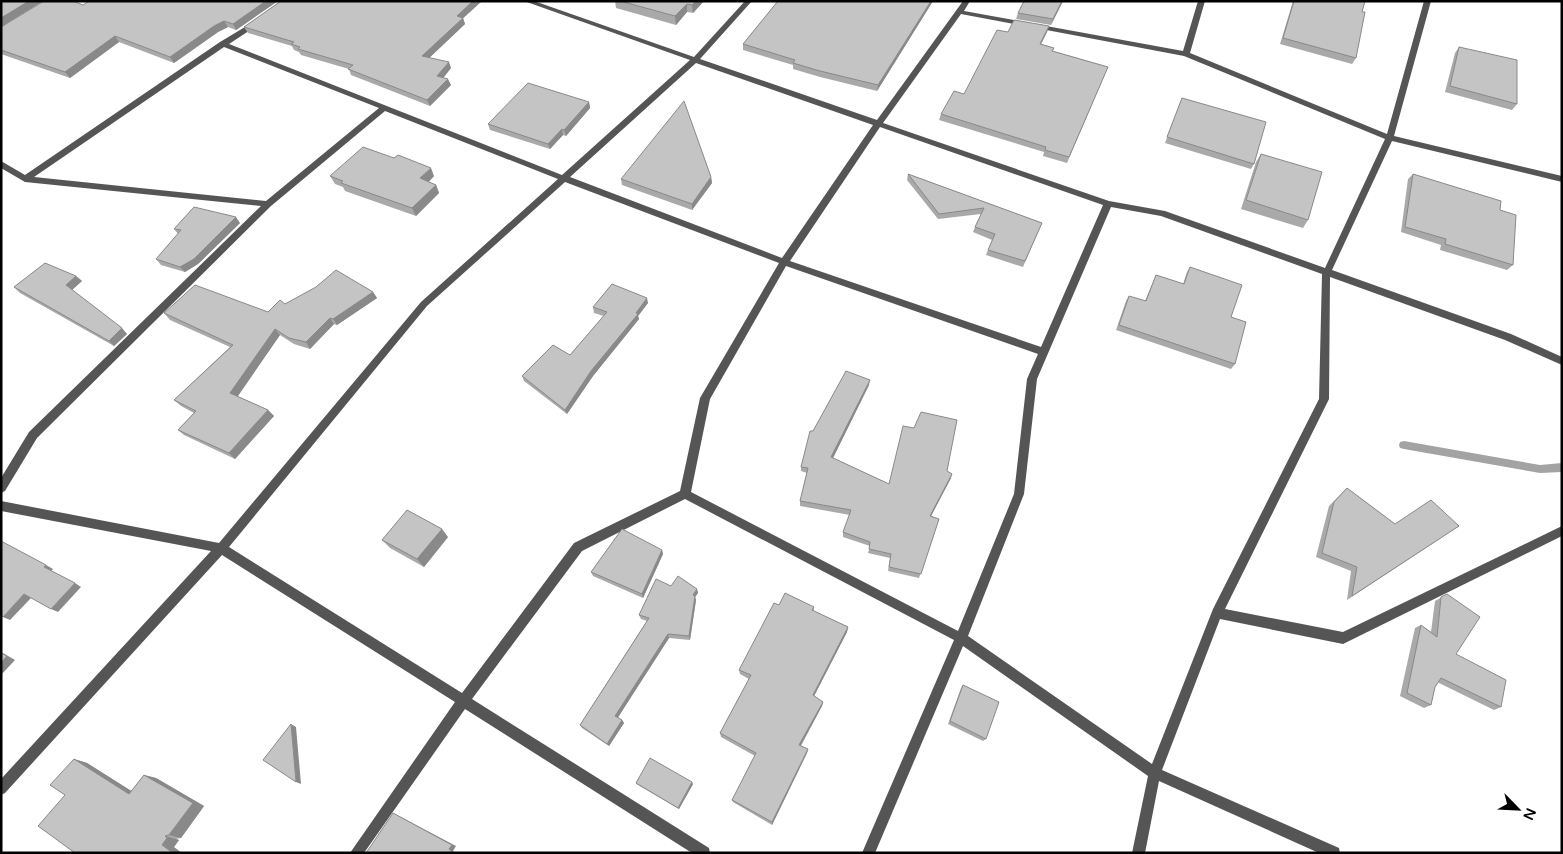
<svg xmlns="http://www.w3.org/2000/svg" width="1563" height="854" viewBox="0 0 1563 854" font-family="'Varela Round',sans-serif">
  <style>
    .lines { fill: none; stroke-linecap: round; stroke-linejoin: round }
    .stream { fill: #a3a3a3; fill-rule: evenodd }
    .minor { fill: #555; fill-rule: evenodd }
    .wall { fill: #a9a9a9 }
    .shaded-wall { fill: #898989 }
    .building { fill: #c4c4c4; stroke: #898989 }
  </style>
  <rect width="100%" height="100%" fill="#fff"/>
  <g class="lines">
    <path class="stream" d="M 1404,441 L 1540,465 L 1562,463 L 1562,472 L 1540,473 L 1404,449 L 1400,448 L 1399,445 L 1400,442 Z"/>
    <path class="minor" d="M 524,1 L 534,1 L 694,57 L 745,1 L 752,1 L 700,59 L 877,120 L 963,1 L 970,1 L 964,11 L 1183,51 L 1198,1 L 1205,1 L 1190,53 L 1387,134 L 1424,1 L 1431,1 L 1394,136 L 1562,176 L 1562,182 L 1392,141 L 1332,270 L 1511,334 L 1562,357 L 1562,365 L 1505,340 L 1330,277 L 1329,399 L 1225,609 L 1343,632 L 1562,526 L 1562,536 L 1343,644 L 1220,619 L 1162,770 L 1339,848 L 1340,853 L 1319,853 L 1159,781 L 1145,853 L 1132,853 L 1148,776 L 963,646 L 875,853 L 862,853 L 954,640 L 685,499 L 582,551 L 472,699 L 709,848 L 710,853 L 692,853 L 465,709 L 364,853 L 350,853 L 455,702 L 222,555 L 5,793 L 1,795 L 1,779 L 211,551 L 1,511 L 1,501 L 219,543 L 421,302 L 558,179 L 385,111 L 271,206 L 37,438 L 5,491 L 1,493 L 1,478 L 29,432 L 261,206 L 25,182 L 1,168 L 1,161 L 25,175 L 220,42 L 255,21 L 259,23 L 258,25 L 229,44 L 562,175 L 690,60 ZM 961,14 L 1184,56 L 1385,139 L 1325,268 L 1165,211 L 1109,201 L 883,123 ZM 224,47 L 379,108 L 266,201 L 34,177 ZM 696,63 L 873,125 L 782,258 L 570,177 ZM 880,127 L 1103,205 L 1041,347 L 790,261 ZM 565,182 L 779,263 L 700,398 L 680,491 L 574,543 L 462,693 L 229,547 L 427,306 ZM 1111,207 L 1161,216 L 1322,274 L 1319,399 L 1213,609 L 1152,764 L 968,636 L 1024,494 L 1037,379 ZM 786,266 L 1038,354 L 1027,379 L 1014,494 L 958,631 L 691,492 L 710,399 Z"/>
  </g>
  <path class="wall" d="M 1,1 L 43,1 L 5,24 L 83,5 L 278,1 L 236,30 L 228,27 L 218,32 L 174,63 L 119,42 L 70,78 L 1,54 Z
    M 281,1 L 482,1 L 463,18 L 465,24 L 429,58 L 451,68 L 443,78 L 451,85 L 430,106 L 351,75 L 349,69 L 301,55 L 299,52 L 294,50 L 292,46 L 248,33 L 244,27 Z
    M 615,1 L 704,1 L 693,13 L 687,12 L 676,25 L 616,8 Z
    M 778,1 L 933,1 L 877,91 L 820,77 L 793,69 L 793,65 L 743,50 L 743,44 Z
    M 1063,1 L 1051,25 L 1016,19 L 1018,13 Z
    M 1293,1 L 1365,1 L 1362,12 L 1356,58 L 1352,64 L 1280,44 Z
    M 1049,26 L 1047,32 L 1041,44 L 1054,48 L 1053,51 L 1108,67 L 1067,163 L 1043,156 L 1044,152 L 939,120 L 941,114 L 964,94 L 1008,32 Z
    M 1459,47 L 1517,104 L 1512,110 L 1445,92 L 1455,53 Z
    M 1182,98 L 1254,164 L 1251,169 L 1165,143 Z
    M 589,102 L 590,108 L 566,136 L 563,135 L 550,149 L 490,130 L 488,124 Z
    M 1261,154 L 1308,220 L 1303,228 L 1241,209 L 1256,162 Z
    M 908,174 L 1042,223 L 1023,267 L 986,255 L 992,240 L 973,232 L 975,227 L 981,214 L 938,219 L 907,180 Z
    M 1413,174 L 1500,210 L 1513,265 L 1507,270 L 1440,250 L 1441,245 L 1401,232 L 1408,179 Z
    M 330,176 L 434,176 L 429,182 L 436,185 L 439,193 L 416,216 L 345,191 L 343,187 L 335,184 Z
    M 711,177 L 712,183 L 692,210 L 622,185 L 621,179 Z
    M 240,223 L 198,264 L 185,272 L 161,265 L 156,259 L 178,234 L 174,229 Z
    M 1190,267 L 1231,317 L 1235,364 L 1231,369 L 1116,330 L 1126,301 L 1129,296 L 1145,301 L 1156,275 L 1183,284 L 1187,272 Z
    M 76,276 L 82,281 L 72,290 L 127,334 L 114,346 L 20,293 L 14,287 Z
    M 373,292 L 377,298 L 337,325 L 334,324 L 310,349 L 294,344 L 280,335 L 237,396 L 268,410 L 274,416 L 235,459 L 184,435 L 178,430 L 194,413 L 181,406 L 174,400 L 230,347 L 170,320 L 164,313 L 268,312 L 285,304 Z
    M 648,303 L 638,316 L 639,319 L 593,376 L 567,414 L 524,381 L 522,376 L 570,355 L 604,316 L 594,313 L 593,307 Z
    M 869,385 L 833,458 L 889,484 L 947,471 L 951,478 L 931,516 L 939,519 L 919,578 L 888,571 L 890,558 L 868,553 L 870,546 L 843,537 L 843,532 L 850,515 L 800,506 L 800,501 L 807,473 L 801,471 L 801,467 L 813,431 Z
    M 1347,488 L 1395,524 L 1459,526 L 1347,600 L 1351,571 L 1316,557 L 1329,506 Z
    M 448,537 L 424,567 L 390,548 L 382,540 Z
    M 662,550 L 663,554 L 643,598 L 593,576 L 591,572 Z
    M 697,589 L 698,593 L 695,597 L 696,600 L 690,640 L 669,638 L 618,717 L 622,720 L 624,723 L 609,746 L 582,728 L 580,725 L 647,621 L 641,619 L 639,615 Z
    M 1447,594 L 1456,654 L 1501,707 L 1494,710 L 1437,682 L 1435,687 L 1431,705 L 1424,708 L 1400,696 L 1415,628 L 1421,625 L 1431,632 L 1435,601 Z
    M 779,605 L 814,607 L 814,611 L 848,627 L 847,632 L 814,696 L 823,702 L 822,706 L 801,746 L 808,749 L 807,753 L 772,825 L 733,802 L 732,800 L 755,756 L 721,737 L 720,733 L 749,679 L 740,674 L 739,670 Z
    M 963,685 L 986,739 L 983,741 L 948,724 L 961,688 Z
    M 74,759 L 87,763 L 131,791 L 144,775 L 156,778 L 204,806 L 181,838 L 176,839 L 179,840 L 174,847 L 65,795 Z
    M 636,783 L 693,784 L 679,809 L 638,785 Z"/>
  <path class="shaded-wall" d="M 29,1 L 43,1 L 1,27 L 1,18 Z
    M 266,1 L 278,1 L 236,30 L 233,24 Z
    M 473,1 L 482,1 L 459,22 L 457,16 Z
    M 696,1 L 704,1 L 693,13 L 692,5 Z
    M 931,1 L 933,1 L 877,91 L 878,85 Z
    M 1062,1 L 1063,1 L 1051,25 L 1053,19 Z
    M 687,4 L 687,12 L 676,25 L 675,16 Z
    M 463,18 L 465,24 L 425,62 L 422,56 Z
    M 224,21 L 228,27 L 218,32 L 174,63 L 170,57 L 214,26 Z
    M 1049,26 L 1047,32 L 1038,50 L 1040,44 Z
    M 115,36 L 119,42 L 70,78 L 65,72 Z
    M 449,62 L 451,68 L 440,82 L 437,76 Z
    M 448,79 L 451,85 L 430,106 L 427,100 Z
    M 589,102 L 590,108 L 566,136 L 564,130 Z
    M 562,129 L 563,135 L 550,149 L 548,144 Z
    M 431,168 L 434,176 L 424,186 L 420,178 Z
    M 711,177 L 712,183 L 692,210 L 692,204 Z
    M 436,185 L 439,193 L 416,216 L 412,208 Z
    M 236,217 L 240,223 L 198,264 L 185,272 L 180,267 Z
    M 76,276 L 82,281 L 72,290 L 66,285 Z
    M 373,292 L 377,298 L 337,325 L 333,319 Z
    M 647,298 L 648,303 L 638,316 L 639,319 L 593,376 L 567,414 L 565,410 L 591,371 Z
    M 330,318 L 334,324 L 310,349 L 306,342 Z
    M 122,328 L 127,334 L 114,346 L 109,341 Z
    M 275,329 L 280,335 L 236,399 L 230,393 Z
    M 870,380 L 869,385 L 831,462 L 831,457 Z
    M 268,410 L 274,416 L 235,459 L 229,453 Z
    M 952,474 L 951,478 L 929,520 L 930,516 Z
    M 442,529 L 448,537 L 424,567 L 417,559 Z
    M 662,550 L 663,554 L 643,598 L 642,594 Z
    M 46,565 L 53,569 L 51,571 L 44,567 Z
    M 75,583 L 81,587 L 58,612 L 51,609 Z
    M 697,589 L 698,593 L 695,597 L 696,600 L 690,640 L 689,636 L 693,595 Z
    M 24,594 L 31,598 L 10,620 L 3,617 Z
    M 848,627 L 847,632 L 812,700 L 813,695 Z
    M 668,634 L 669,638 L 617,719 L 615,716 Z
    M 1,652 L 15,660 L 1,675 Z
    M 823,702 L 822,706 L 799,748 L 799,745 Z
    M 622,720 L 624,723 L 609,746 L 607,744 Z
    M 291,724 L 296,727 L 301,784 L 296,782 Z
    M 808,749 L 807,753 L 772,825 L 772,822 Z
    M 74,759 L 87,763 L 141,797 L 129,794 Z
    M 144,775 L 156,778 L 204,806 L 181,838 L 169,835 Z
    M 692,782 L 693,784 L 679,809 L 678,808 Z
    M 393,813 L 456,846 L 453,851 L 456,853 L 454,853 Z
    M 165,836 L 176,839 L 179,840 L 174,847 L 182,853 L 173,853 L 162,845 Z"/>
  <path class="building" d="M 1,1 L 29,1 L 1,18 Z
    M 44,1 L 73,1 L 83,5 L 89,1 L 266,1 L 233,24 L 224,21 L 214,26 L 170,57 L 115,36 L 65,72 L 1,50 L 1,27 Z
    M 281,1 L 473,1 L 457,16 L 463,18 L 422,56 L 449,62 L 437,76 L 448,79 L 427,100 L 348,69 L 353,65 L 298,49 L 300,47 L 291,44 L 294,42 L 244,27 Z
    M 620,1 L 696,1 L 692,5 L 687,4 L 675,16 Z
    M 778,1 L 931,1 L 878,85 L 820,71 L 793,63 L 795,60 L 743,44 Z
    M 1024,1 L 1062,1 L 1053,19 L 1018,13 Z
    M 1294,1 L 1365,1 L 1362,12 L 1365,12 L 1356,58 L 1283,38 Z
    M 1014,20 L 1049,26 L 1040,44 L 1054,48 L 1052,51 L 1108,67 L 1069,157 L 1045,150 L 1046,147 L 941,114 L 954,91 L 964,94 L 997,30 L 1008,32 Z
    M 1459,47 L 1517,60 L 1517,104 L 1450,86 Z
    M 528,83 L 589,102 L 564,130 L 562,129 L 548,144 L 488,124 Z
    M 1182,98 L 1266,122 L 1254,164 L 1167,137 Z
    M 684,101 L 711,177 L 692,204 L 621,179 Z
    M 363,147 L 394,158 L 398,155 L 431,168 L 420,178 L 436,185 L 412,208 L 341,183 L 343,181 L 330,176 Z
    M 1261,154 L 1322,172 L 1308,220 L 1246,200 Z
    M 908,174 L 1042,223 L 1025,261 L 988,250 L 995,234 L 975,227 L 984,208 L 939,214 Z
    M 1413,174 L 1501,201 L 1500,210 L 1516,215 L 1513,265 L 1445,244 L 1446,239 L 1405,227 Z
    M 194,207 L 236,217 L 194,259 L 180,267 L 156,259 L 181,230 L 174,229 Z
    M 45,263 L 76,276 L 66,285 L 122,328 L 109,341 L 14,287 Z
    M 1190,267 L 1242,285 L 1231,317 L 1246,322 L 1235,364 L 1119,325 L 1129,296 L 1146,301 L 1156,275 L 1184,284 Z
    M 336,270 L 373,292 L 333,319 L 330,318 L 306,342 L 289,338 L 275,329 L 230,393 L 268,410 L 229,453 L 178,430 L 196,411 L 174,400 L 233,345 L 164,313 L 195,285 L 268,312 L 280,300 L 285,304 L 316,287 Z
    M 612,284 L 647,298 L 636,313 L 638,314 L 591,371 L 565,410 L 522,376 L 553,345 L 570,355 L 607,312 L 593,307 Z
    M 846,371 L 870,380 L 831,457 L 889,484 L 903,426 L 914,428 L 921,412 L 957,420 L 947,471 L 952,474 L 930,516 L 939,519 L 921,574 L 889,567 L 891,554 L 869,549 L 870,542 L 843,532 L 851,510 L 800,501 L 808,468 L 801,467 L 810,431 L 813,431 Z
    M 1347,488 L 1395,524 L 1431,500 L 1459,526 L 1352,596 L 1357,567 L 1322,553 L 1334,502 Z
    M 407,510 L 442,529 L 417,559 L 382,540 Z
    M 622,529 L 662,550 L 642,594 L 591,572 Z
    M 1,541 L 46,565 L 44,567 L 75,583 L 51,609 L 24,594 L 3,617 L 1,616 Z
    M 678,576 L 697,589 L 693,595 L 695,596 L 689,636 L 668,634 L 615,716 L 622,720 L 607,744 L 580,725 L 649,618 L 639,615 L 656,579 L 671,586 Z
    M 785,593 L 814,607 L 812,610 L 848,627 L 813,695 L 823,702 L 799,745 L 808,749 L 772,822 L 732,800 L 756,753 L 720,733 L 751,675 L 739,670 L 774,603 L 779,605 Z
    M 1447,594 L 1480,617 L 1456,654 L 1506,680 L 1501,707 L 1441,678 L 1435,687 L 1431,705 L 1407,693 L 1421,625 L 1437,637 L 1441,597 Z
    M 1,653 L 7,656 L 1,663 Z
    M 963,685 L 999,702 L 986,739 L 950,721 Z
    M 291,724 L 296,782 L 263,760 Z
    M 650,758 L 692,782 L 678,808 L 636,783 Z
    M 74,759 L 129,794 L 144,775 L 193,803 L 169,835 L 165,836 L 167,838 L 162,845 L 173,853 L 75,853 L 38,826 L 65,795 L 50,785 Z
    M 393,813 L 452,845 L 449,849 L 454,853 L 366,853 Z"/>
  <rect width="1563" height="854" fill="none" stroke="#000000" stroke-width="5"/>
  <g transform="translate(1518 809) rotate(114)" stroke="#ffffff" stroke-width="4" paint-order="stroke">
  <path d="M0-4L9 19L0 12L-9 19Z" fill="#000000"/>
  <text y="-8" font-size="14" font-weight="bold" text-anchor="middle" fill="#000000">N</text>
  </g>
</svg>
